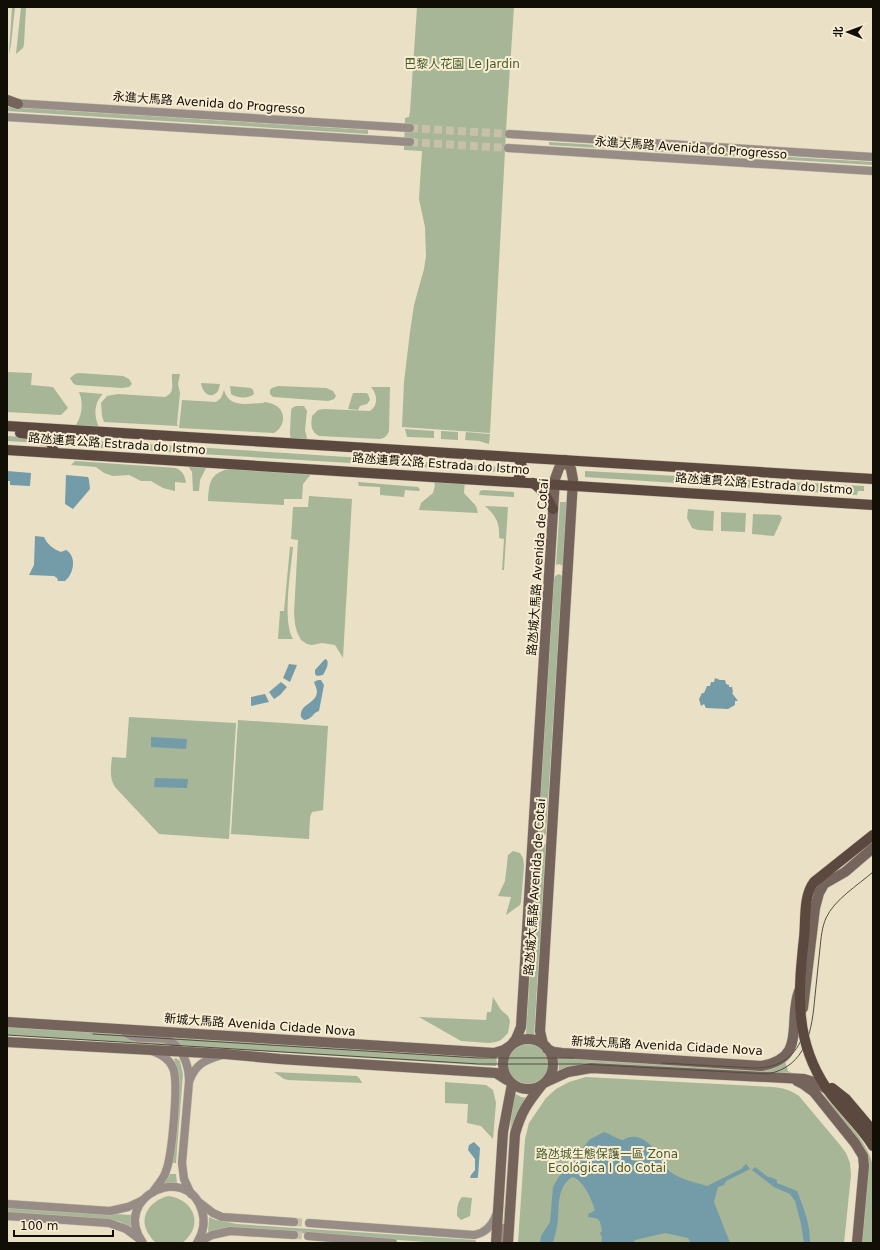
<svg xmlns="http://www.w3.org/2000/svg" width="880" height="1250" font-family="'DejaVu Sans','Noto Sans SC',sans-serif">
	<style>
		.green { fill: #a6b697 }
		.water { fill: #739ba8 }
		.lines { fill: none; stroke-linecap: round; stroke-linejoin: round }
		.street-tunnel { stroke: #c9c0a9; stroke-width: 8; stroke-dasharray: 8 4; stroke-linecap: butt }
		.street-casing { stroke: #c7bea7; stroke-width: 9 }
		.secondary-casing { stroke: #c7bea7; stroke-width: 11 }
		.primary-casing { stroke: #c7bea7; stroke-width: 11 }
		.street { stroke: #988c86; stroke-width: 8 }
		.secondary { stroke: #74645c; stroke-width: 10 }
		.primary { stroke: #5b483e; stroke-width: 10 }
		.tram { stroke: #534e40; stroke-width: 1 }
		.labels { text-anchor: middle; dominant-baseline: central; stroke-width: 4; stroke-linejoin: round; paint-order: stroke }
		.park-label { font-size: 12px; fill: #455b2a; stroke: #f8edd3 }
		.street-label { font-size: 12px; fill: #110e06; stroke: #f8edd3 }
	</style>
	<rect width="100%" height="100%" fill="#eae0c6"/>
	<g class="green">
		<path d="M12 7H15L11 45 9 54Z"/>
		<path d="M21 7H26L24 44 23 48 16 54Z"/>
		<path d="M417 7H514L507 113 490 433 402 427 404 382 410 332 414 305 424 269 426 256 425 227 419 199 422 151 404 150 405 118 409 117 410 111Z"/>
		<path d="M7 107 368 130V134L7 111Z"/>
		<path d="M549 142 873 162V165L549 145Z"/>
		<path d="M7 372 32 373 31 385 53 387 68 408 61 415 7 412Z"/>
		<path d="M79 373 123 376 129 379 132 384 129 387 122 388 76 385 73 383 70 378 75 374Z"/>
		<path d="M172 374H180L178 384 180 393 177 424 178 426 104 422 102 416 101 403 107 396 118 394 165 397C176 392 171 384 172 374Z"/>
		<path d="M201 383 220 384C219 387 219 389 218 391 211 400 202 393 201 383Z"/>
		<path d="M230 386 251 388 253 390 254 394C249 399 237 398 231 394Z"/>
		<path d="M278 386 326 388 333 391 336 396 334 399 328 401 273 397 270 394V390L272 388Z"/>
		<path d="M371 387H390L389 431C387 436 385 438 380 439L319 436C310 431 311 424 312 416L318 410 324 409 370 411C379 405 377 394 371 387Z"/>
		<path d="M224 390C229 409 248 403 263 403L265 402C270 403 274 404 278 407 287 415 283 428 274 433L179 428 182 400 216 402 221 398Z"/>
		<path d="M79 392 103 394C93 403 94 418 100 429L74 428C82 417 84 404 79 392Z"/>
		<path d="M353 393H366L368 394 370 400 367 404 360 406 358 410 348 409Z"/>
		<path d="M296 406H304L307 411 305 430 307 438 305 440H291C289 435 291 418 291 411L292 408Z"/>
		<path d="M405 429 434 431V438L407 437Z"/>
		<path d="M441 431 458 432V440L441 439Z"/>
		<path d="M466 432 490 434 489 444 479 441 465 440Z"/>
		<path d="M7 436 39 438 45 440 50 447 41 446 39 443 7 441Z"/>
		<path d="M84 440 517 468V473L84 447Z"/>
		<path d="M75 461 176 468C183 471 185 476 186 483L175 482V491L163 488 151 481H141L129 475 113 476 104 473 96 467 71 465Z"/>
		<path d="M188 466 206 468 200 480 199 491H193L192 472Z"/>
		<path d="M229 469 312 473 303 484 302 499H284V505L208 501C209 483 210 473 229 469Z"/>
		<path d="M585 471 864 486V491H858L857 495 585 477Z"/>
		<path d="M433 480 465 481 464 493 476 506 478 513 419 510 421 503 433 493 435 485Z"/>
		<path d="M358 482 418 487 420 490 419 491 405 490 404 497 380 495V487L359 486Z"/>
		<path d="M483 490 514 492V497L479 495 480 491Z"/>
		<path d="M309 496 352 499 343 658 335 645 322 643 312 645 307 644 301 640 297 632 295 624 294 613 298 540 291 539 293 507H308Z"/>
		<path d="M560 502H567L563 566 559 564 556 565Z"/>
		<path d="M485 506 508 507 504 570H502L504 539 499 538C500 523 496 516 485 506Z"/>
		<path d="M688 509 714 511 713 531 698 530 692 528 687 518Z"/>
		<path d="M721 512 746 513 745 532 721 531Z"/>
		<path d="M753 514 780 515 782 518 774 536 752 534Z"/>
		<path d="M290 547H293C291 569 282 621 293 639H278L280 611H284Z"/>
		<path d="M559 574 562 576V579L546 834 542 837 538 834 554 579 555 576Z"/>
		<path d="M129 717 236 723 229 839 159 834 115 787C109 778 111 767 112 757L126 758Z"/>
		<path d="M238 720 328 726 323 810 312 812 310 817 309 839 231 834Z"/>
		<path d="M538 843 542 845 546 844 534 1036 526 1035Z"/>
		<path d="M513 851 520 853 523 858 524 866 521 902 520 905 506 915 511 897 498 896 505 881 508 855Z"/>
		<path d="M493 997 501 1010 508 1016 510 1021 508 1033 501 1040 496 1042 489 1043 461 1041 419 1017 486 1020 487 1012H491Z"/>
		<path d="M7 1027 496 1058 497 1062 496 1066H492L7 1035Z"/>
		<circle cx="528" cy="1064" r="20"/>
		<path d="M557 1056 764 1070 774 1068 785 1061 788 1071 792 1073 583 1065 558 1073 559 1067Z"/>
		<path d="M176 1058 180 1061 183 1074 176 1163H170L178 1074 174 1059Z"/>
		<path d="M274 1072 357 1076 360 1079 362 1083 288 1080 284 1079Z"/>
		<path d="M586 1077 773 1087C784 1088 790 1090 799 1096L840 1145 846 1153 850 1163 851 1175 844 1243H518L525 1139 529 1123 546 1098 556 1089 569 1082Z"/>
		<path d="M445 1082 486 1085 493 1090 496 1103 493 1139 481 1126 467 1123 468 1104 445 1103Z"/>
		<path d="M817 1089 825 1096C842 1117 867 1139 873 1166V1243H860L867 1155 865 1149Z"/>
		<path d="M514 1093 521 1097 527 1098 520 1108 505 1243H502L511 1119Z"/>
		<path d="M170 1174H176L177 1183H164Z"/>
		<path d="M168 1196C194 1199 205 1226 182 1243 175 1243 164 1245 157 1243 154 1242 152 1239 150 1236 137 1219 149 1201 168 1196Z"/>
		<path d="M462 1197 472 1198 470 1216 461 1220 457 1216C457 1210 457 1202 462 1197Z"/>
		<path d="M7 1207 131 1215V1229L121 1222 112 1220 7 1213Z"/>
		<path d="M209 1217 216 1220 237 1224 475 1240 477 1243H439L228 1228 215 1230 208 1233Z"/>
	</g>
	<g class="water">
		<path d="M7 471 31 473 30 486 10 485V481H7Z"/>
		<path d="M66 475 88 477 89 480 90 489 73 509 65 504Z"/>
		<path d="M35 536 44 537C47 544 53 549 61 552L66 550C77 556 74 574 65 581H58L57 578 54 576 29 575 34 565Z"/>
		<path d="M325 659 327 660C329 664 326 670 323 675L317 676 315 674V670Z"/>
		<path d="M289 664 297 665 290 682 283 678Z"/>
		<path d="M715 678 720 680H725L726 684 729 685V687H732L733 692 732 693 738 701H735V705L728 709 706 708 704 704 701 706 699 699 702 693H704L707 686H710L711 682H714Z"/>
		<path d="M318 680H321L324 685 319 711C312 713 313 719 304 720L301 717C299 704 316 704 317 692 317 689 315 685 314 682Z"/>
		<path d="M281 682 287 687 280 695 274 699 269 692Z"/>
		<path d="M265 694 269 702 251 706V697Z"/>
		<path d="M151 737 187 739 186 749 151 747Z"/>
		<path d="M155 778 188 779 187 788 154 787Z"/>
		<path d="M604 1132C611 1134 616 1139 623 1140 635 1132 647 1140 655 1150 659 1156 661 1164 667 1169 677 1179 694 1182 707 1186L741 1169 746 1164 750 1169 726 1181 724 1185 718 1187 714 1202 730 1243H691L688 1238 665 1233 635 1240 633 1243H601L602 1237 600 1233 602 1231C600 1219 600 1218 588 1217L589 1213H591L595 1210C592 1200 583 1179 572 1177 555 1189 560 1209 557 1227 556 1232 554 1238 553 1243H540L541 1236 550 1222 553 1187 558 1178 568 1167 589 1140Z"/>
		<path d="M474 1142 480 1148 478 1177 477 1178H470L471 1175 475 1170V1159L468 1150 469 1145Z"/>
		<path d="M755 1167 768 1177H770L777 1180V1183L797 1191C804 1209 810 1223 810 1243H804L801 1224 795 1201 790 1194 774 1187 752 1170Z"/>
	</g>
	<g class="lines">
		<g class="street-tunnel">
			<path d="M410 128 509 134"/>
			<path d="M410 142 508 148"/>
			<path d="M294 1222 309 1223"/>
			<path d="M294 1235 308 1236"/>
		</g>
		<defs>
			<g id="street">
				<path d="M12 103 410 128"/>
				<path d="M7 117 410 142"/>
				<path d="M509 134 873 157"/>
				<path d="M508 148 873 171"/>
				<path d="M120 1029C124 1031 127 1035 131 1036 141 1040 154 1037 165 1039 181 1043 189 1065 189 1080"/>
				<path d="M152 1051C161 1055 169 1058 173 1068 179 1081 172 1156 166 1171 164 1179 157 1185 153 1192"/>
				<path d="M191 1194 184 1179 182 1163 189 1082C195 1064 205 1060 222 1055"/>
				<path d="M200 1203 213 1213 222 1217 294 1222"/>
				<path d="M7 1204 110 1211 128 1207 143 1200"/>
				<path d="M7 1216 109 1223 126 1229 138 1238"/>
				<path d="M309 1223 474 1235C485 1233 492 1226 496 1215"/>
				<path d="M308 1236 393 1243"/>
				<path d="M143 1243C110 1197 188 1161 202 1211 206 1223 203 1233 197 1243"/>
				<path d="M197 1243 212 1235 230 1231 294 1235"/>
				<path d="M502 1243 504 1228"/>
			</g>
			<g id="secondary">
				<path d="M7 100 18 104"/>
				<path d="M803 1008 815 908 819 893 824 884 845 872 873 848"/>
				<path d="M7 1022 494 1053 504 1050 510 1046"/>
				<circle cx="528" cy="1064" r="25"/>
				<path d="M7 1042 225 1054 280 1059 496 1073 507 1080"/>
				<path d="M512 1044 516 1039 521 1027 555 479 559 468 565 460 571 469 573 480 540 1031 543 1044"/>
				<path d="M547 1049 554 1052 562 1053 761 1066C808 1058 787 1023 799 991"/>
				<path d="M797 1081 803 1084 814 1092 855 1143 863 1156 864 1166 857 1243"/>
				<path d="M546 1082 568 1072 591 1068 804 1079 814 1082 827 1089"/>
				<path d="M496 1243 503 1132 512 1084"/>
				<path d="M508 1243 515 1134C521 1112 527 1104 541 1086"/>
			</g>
			<g id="primary">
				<path d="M7 426 873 479"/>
				<path d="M20 433 45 436 52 445 54 453"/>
				<path d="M7 450 873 505"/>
				<path d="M516 482C523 474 524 466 518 458"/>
				<path d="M533 483C543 490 548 498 553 509"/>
				<path d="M873 835 814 882C803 896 806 921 804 938 798 993 794 1041 827 1089 841 1109 860 1125 873 1146"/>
				<path d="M832 1088 846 1099 873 1131"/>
			</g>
		</defs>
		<use href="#street" class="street-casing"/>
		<use href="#secondary" class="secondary-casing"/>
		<use href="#primary" class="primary-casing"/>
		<use href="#street" class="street"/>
		<use href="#secondary" class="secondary"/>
		<use href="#primary" class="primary"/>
		<g class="tram">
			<path d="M93 1034 478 1058H574"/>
			<path d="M7 1035 479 1064H581L767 1074C807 1067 812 1030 815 996 817 980 818 964 820 948 821 938 822 927 826 918 834 900 858 885 873 872"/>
			<path d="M662 1063 755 1068C780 1068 795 1057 804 1034"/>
		</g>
	</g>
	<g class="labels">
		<g class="park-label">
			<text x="462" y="64">巴黎人花園 Le Jardin</text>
			<text x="607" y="1154">路氹城生態保護一區 Zona<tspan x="607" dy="14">Ecológica I do Cotai</tspan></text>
		</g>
		<g class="street-label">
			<text transform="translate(209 103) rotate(4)">永進大馬路 Avenida do Progresso</text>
			<text transform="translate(691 148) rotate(4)">永進大馬路 Avenida do Progresso</text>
			<text transform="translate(117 444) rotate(4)">路氹連貫公路 Estrada do Istmo</text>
			<text transform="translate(441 464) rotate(4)">路氹連貫公路 Estrada do Istmo</text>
			<text transform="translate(764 484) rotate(4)">路氹連貫公路 Estrada do Istmo</text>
			<text transform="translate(538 567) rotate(-86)">路氹城大馬路 Avenida de Cotai</text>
			<text transform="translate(535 887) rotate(-86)">路氹城大馬路 Avenida de Cotai</text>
			<text transform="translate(260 1025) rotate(4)">新城大馬路 Avenida Cidade Nova</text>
			<text transform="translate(667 1046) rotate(3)">新城大馬路 Avenida Cidade Nova</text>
		</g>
	</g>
	<rect width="880" height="1250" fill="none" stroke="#110e06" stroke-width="16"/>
	<g transform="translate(848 32) rotate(271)" stroke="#f8edd3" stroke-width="3" paint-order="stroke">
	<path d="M0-3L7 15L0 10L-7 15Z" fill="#110e06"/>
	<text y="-6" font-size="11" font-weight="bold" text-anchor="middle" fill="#110e06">北</text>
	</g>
	<path d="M14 1230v6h99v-6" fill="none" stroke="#110e06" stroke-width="2"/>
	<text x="20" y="1230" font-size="12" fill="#110e06" stroke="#f8edd3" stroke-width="3" paint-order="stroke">100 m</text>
</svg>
